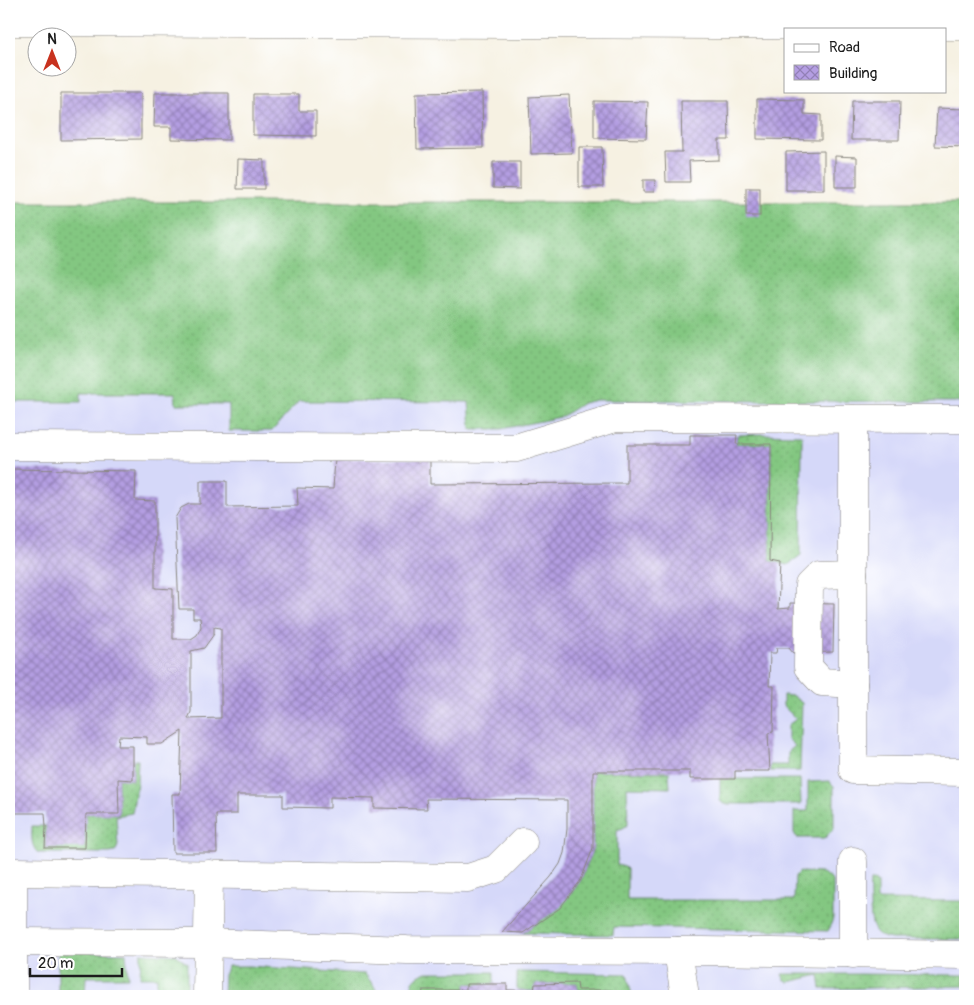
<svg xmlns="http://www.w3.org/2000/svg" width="974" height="1005" font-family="Pangolin,sans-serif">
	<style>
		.built { fill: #d5d8f9 }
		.grass { fill: url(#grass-dots); stroke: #50724e }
		.building { fill: url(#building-cross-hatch); fill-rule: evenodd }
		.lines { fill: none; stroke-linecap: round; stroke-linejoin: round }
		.minor-casing { stroke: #89867f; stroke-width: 29 }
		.minor { stroke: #fff; stroke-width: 28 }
	</style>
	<defs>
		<pattern id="grass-dots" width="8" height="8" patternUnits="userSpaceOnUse" patternTransform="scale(1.25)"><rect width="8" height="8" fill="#83c781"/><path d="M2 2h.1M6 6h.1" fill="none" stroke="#71aa6f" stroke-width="1.8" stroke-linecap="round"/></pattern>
		<pattern id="building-cross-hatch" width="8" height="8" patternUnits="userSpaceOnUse" patternTransform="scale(1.25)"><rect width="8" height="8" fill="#b49ee2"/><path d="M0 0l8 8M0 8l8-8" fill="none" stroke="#9280b6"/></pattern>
	</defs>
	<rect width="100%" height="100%" fill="#fff"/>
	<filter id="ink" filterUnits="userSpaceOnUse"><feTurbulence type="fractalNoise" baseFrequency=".02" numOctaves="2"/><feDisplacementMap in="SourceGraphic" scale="10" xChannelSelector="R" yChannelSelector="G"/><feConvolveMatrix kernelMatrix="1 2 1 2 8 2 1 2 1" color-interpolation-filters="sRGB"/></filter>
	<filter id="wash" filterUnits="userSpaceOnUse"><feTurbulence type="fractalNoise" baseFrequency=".0096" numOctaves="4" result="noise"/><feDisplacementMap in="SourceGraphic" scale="20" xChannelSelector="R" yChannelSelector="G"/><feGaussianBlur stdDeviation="1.12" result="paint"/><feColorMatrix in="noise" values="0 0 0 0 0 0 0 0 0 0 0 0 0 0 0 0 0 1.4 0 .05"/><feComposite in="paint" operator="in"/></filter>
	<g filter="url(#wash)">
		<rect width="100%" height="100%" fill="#f6f1e2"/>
		<path class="built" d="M9 393 965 395V996H9Z"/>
		<g class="grass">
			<path d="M9 202H965V402L596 400 583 403 561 417 501 429H471L469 402 299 401 272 431H229V404H176L175 393H81V402H9Z"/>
			<path d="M761 434 802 435 801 555 788 565 770 561 771 444H736L737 435Z"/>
			<path d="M783 695 793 696 802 703 800 771H770V765H788V752L795 746 788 739V725L796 719 783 706Z"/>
			<path d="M133 760H138L137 783 132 813 116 816 118 846 115 852 110 853H38C30 846 32 835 32 826H46L45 848 84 847 86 814H119L118 779 133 780Z"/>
			<path d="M593 771 669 772 670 788 627 787 628 825 623 828 617 830V865L625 867 627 869V900H794L795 876 800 872 823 873 831 879 833 884V918L831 926 828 931 614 927 613 935 523 933 559 908 581 880 593 848Z"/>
			<path d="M720 779H800L801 804H724L720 801Z"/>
			<path d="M829 781 834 786V828L832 830 825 838H797L794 833V811H808V782Z"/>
			<path d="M874 880 877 882V900L965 901V939H892C871 937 871 922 870 906 870 897 869 889 870 881Z"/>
			<path d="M58 952 126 953 128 977H86L85 996H58Z"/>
			<path d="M141 953 177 955 185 962H187V996H157V977H140Z"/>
			<path d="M228 966H249L365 974 374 986 379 996H223L224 975Z"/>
			<path d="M427 972H494V984H466V990H423L422 996H411C411 982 413 977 427 972Z"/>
			<path d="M517 972 627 974 632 996H612V990H578L577 983 535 984 534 991 517 990Z"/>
			<path d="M782 974H858L965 975V986L821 989 819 975 789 982 784 979Z"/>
		</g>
		<g id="blocks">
			<g class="building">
				<path d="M482 92 483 148 417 149 416 93Z"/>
				<path d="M61 93H141V139L61 140Z"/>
				<path d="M155 93H229V140L171 139V127H154Z"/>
				<path d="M253 94H299V111H316V136L253 135Z"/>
				<path d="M569 95 572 153 531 154 529 97Z"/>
				<path d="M757 99 804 100V114L821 115V140L757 139Z"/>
				<path d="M594 101 648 102 646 139 594 138Z"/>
				<path d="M681 101H728L729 140H719V160L689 161 690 182H666L665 152H682Z"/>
				<path d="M852 101H900L899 140H851Z"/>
				<path d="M937 108 965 109V147L935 146Z"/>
				<path d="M579 147H602L603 187H579Z"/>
				<path d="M824 151V190H786V152Z"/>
				<path d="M835 156 857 157V187H835Z"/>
				<path d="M238 159 264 160V189H237Z"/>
				<path d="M493 162H520V189L493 188Z"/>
				<path d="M643 180H655L654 192H643Z"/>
				<rect x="746" y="188" width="14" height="28"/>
				<path d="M690 435H737L736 444H771L770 561 780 563 778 609 790 608V603L834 604 833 652 793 653 789 648H777L776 653H770L769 686H774L773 732 768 733 770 771H735V779H690V771H593V848L581 880 560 908 523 933 502 932 551 877 560 864 564 853 567 829V800L426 799 427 809 374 808V798L330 797V808L283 807V795H237V814H216L217 853H173L172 794H180L182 731 162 744H147V737L119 736 118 746H133V780L118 779 119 814H86L85 848H45L46 826 45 813H9V469L136 471 135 500 155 501V588L173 589V639H191L197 635 201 627 200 618H193V609H179L175 518 181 508 189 504H200V481H227V507L298 506 297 488 333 489 335 459H430V484L627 483V445H690ZM214 627 221 628V718L188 719 191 712V651L204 648 214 634Z"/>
				<path d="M577 983 578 990H612V996H422L423 990H466V984H507V990L534 991 535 984Z"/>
			</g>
		</g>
	</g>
	<g filter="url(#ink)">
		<use href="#blocks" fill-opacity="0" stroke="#89867f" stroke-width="1"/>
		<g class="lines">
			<defs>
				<g id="minor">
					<path d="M9 22 965 26"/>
					<path d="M853 419V770L965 772"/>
					<path d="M9 446 516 448 615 418 965 419"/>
					<path d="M853 574 819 575 809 585 808 667 822 682 853 684"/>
					<path d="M853 861V954"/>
					<path d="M9 942 208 943 407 950 703 951 965 955"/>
					<path d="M678 951 685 996"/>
					<path d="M13 996V872L468 878 496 869 523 842"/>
					<path d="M207 996 209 874"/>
				</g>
			</defs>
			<use href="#minor" class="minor-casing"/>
			<use href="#minor" class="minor"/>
		</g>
	</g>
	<rect width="974" height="1005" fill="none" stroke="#fff" stroke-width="30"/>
	<rect x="784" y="28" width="162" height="65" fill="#ffffff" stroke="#a4a4a4"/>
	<rect x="794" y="44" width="25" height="8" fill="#ffffff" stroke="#a4a4a4"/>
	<text x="829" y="52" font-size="15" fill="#1c1c1c">Road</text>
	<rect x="794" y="65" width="25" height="15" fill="url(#building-cross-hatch)" stroke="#a4a4a4"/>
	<text x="829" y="78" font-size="15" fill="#1c1c1c">Building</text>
	<g transform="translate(52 52)"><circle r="24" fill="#ffffff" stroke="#a4a4a4"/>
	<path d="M0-4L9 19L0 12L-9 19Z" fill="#c8321e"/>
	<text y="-8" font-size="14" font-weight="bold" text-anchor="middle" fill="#1c1c1c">N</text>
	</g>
	<path d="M30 968v8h92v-8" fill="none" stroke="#1c1c1c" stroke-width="2.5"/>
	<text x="38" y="968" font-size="15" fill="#1c1c1c" stroke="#ffffff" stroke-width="4" paint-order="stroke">20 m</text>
</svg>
